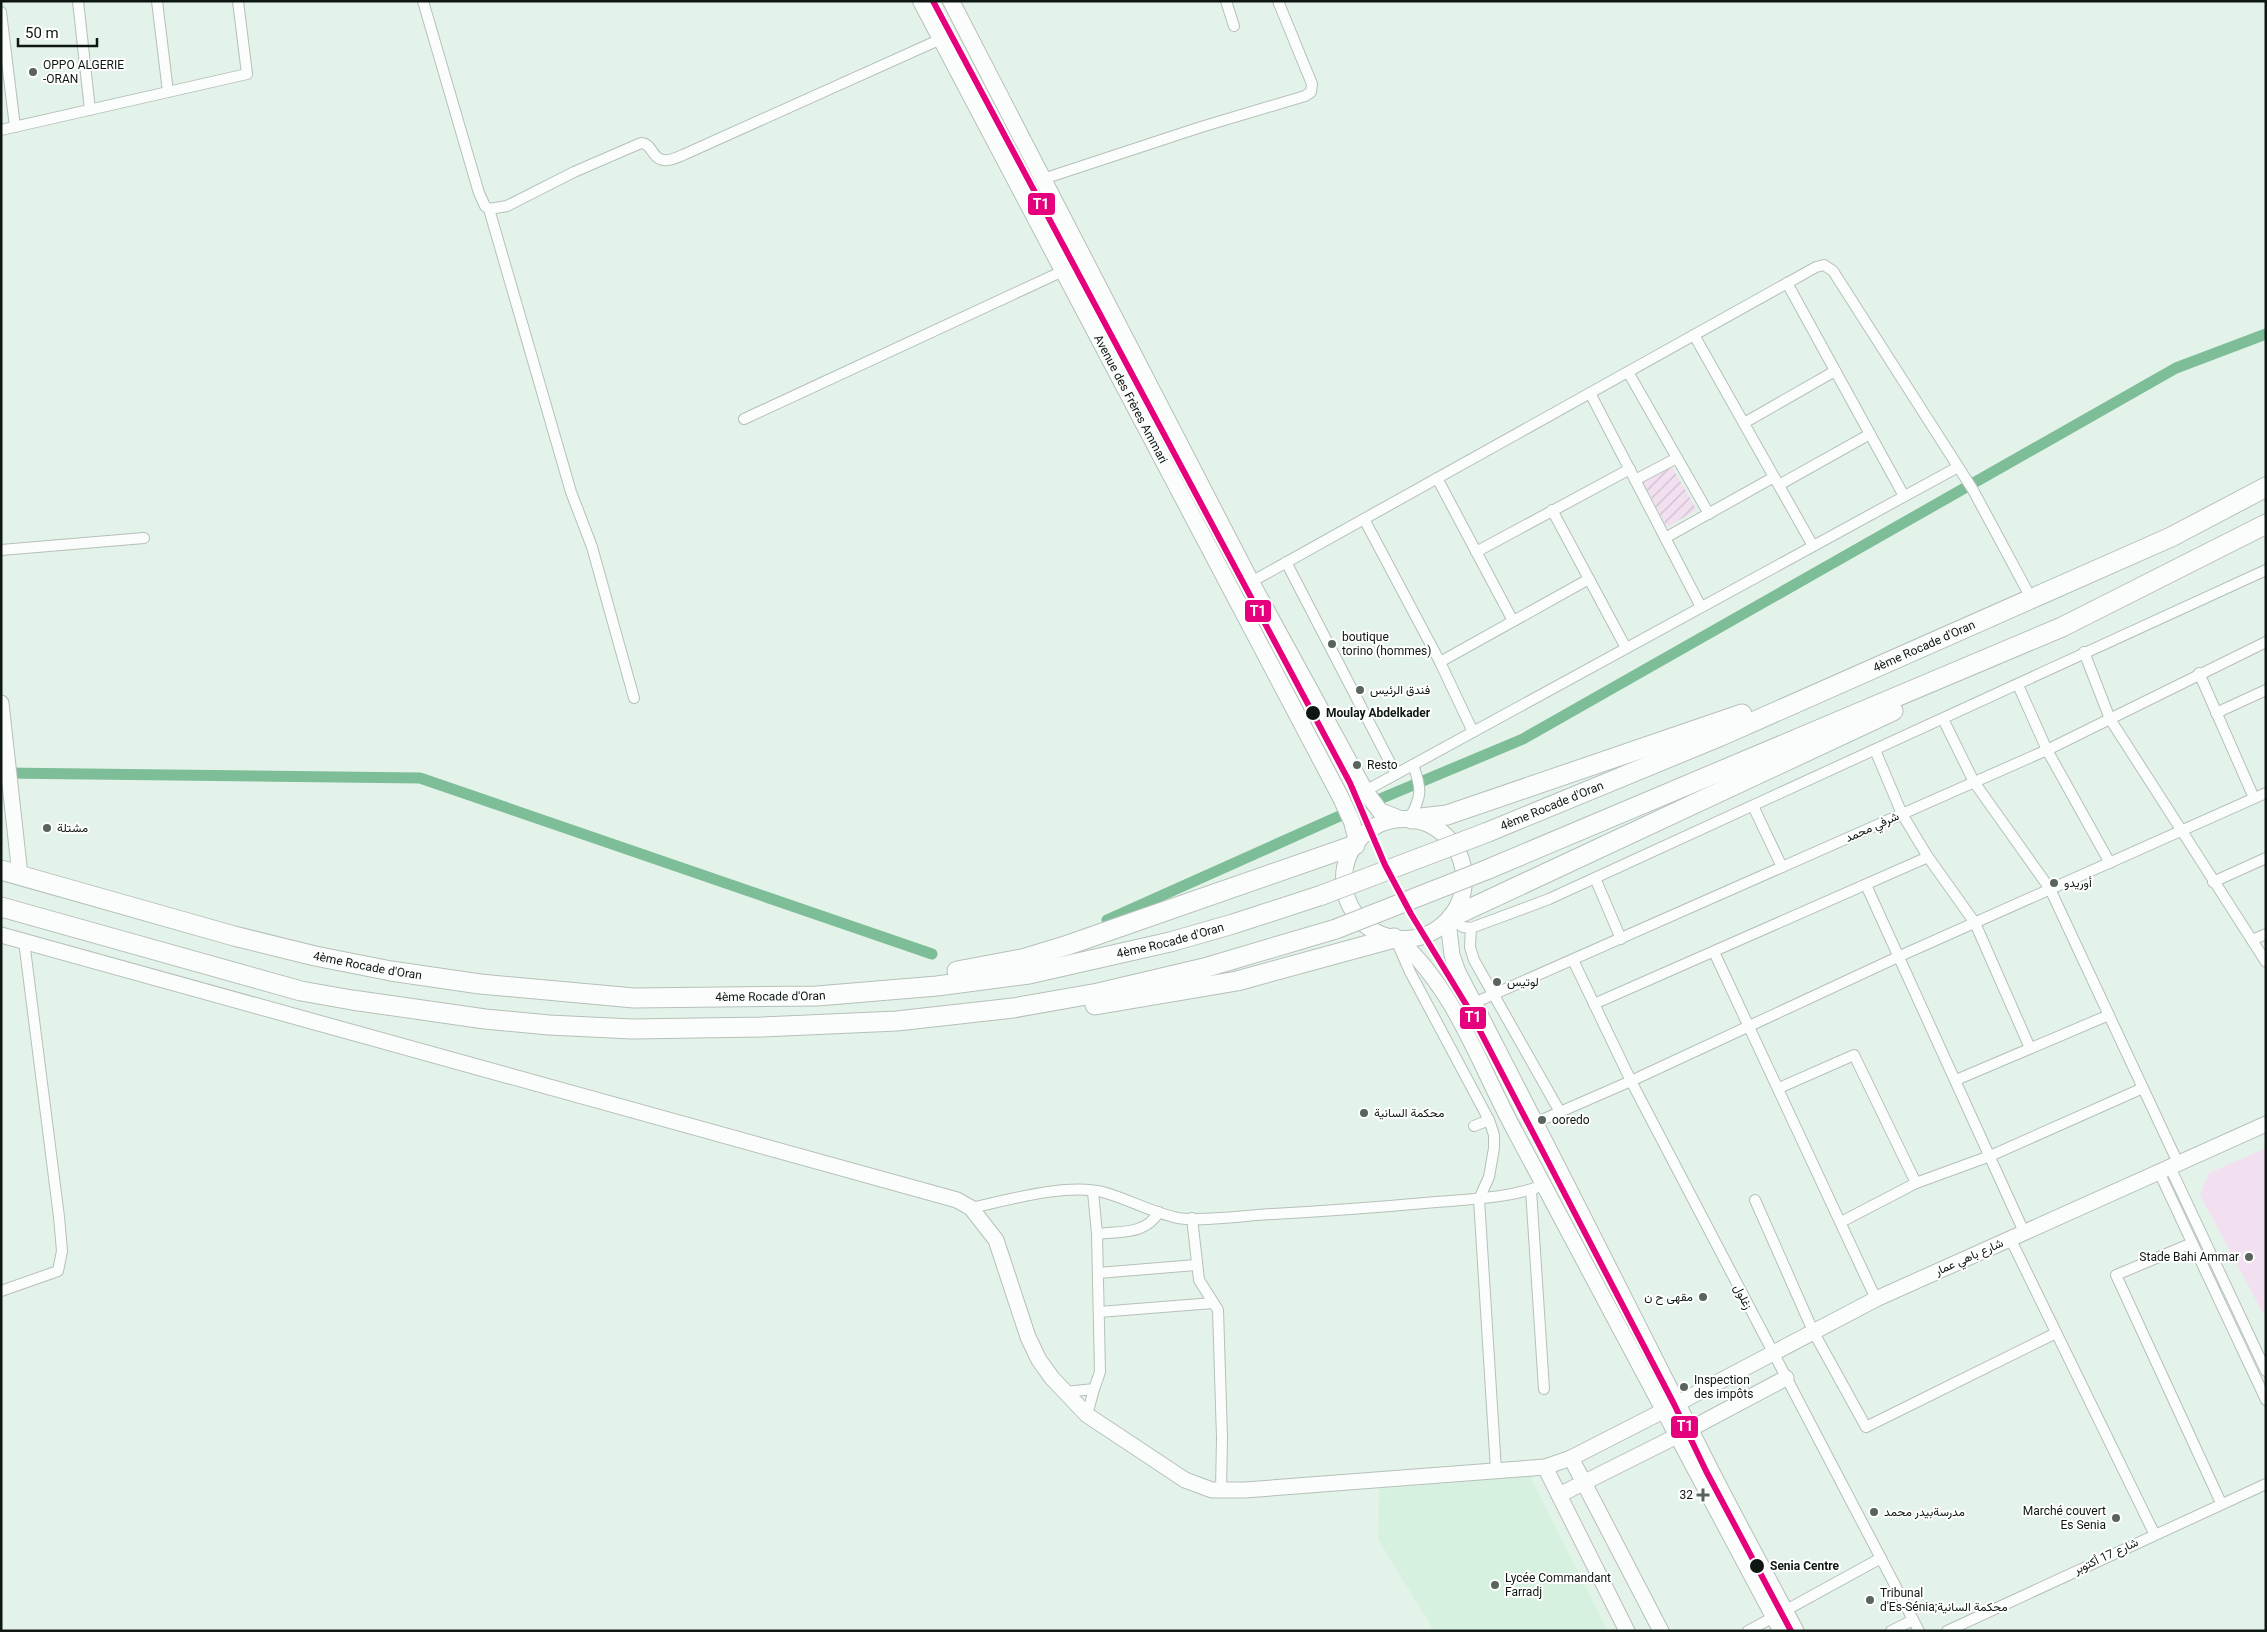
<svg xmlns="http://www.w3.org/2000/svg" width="2267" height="1632" font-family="Roboto,Vazirmatn,sans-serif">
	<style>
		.built { fill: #d7f1e0 }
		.garden { fill: url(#garden-furrows) }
		.pitch { fill: #f2dff0 }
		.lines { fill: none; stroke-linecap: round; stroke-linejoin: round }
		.canal { stroke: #7dbe98; stroke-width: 11 }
		.minor-casing { stroke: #b5c0b9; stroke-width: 12 }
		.secondary-casing { stroke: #b5c0b9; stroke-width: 17 }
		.primary-casing { stroke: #b5c0b9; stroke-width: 18 }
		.motorway-casing { stroke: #b5c0b9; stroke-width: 21 }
		.minor { stroke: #fbfdfc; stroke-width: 10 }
		.secondary { stroke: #fbfdfc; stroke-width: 15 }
		.primary { stroke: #fbfdfc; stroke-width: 16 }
		.motorway { stroke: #fbfdfc; stroke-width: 19 }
		.motorway-bridge-casing { stroke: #b5c0b9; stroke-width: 21; stroke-linecap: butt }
		.motorway-bridge { stroke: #fbfdfc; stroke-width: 19 }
		.tram-1-casing { stroke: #fff; stroke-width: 10 }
		.tram-1 { stroke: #e5007d; stroke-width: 6 }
		.poi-dot { fill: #59645d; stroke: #fff; stroke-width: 2 }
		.stop-dot { fill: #0e1711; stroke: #fff; stroke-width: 2 }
		.labels { text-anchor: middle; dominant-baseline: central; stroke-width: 4; stroke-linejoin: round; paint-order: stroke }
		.poi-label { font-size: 12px; fill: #0e1711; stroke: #fff; text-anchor: start }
		.street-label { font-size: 12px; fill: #0e1711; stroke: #fff }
		.stop-label { font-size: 12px; font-weight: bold; fill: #0e1711; stroke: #fff; text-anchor: start }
		.line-badge { stroke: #fff; stroke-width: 2 }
		.badge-label { font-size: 14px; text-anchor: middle; font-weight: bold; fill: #fff }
	</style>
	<defs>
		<pattern id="garden-furrows" width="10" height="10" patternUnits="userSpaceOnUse" patternTransform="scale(1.25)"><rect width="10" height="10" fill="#f2dff0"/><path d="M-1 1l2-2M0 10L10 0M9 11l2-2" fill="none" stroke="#cebfcd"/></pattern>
	</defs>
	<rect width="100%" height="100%" fill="#e4f3e9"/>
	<path class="built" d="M1530 1476 1608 1631H1434L1378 1539 1379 1489Z"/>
	<path class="garden" d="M1672 467 1697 510 1667 527 1643 482Z"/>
	<path class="pitch" d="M2266 1148V1319L2200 1195 2209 1173Z"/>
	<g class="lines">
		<g class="canal">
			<path d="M3 773 420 778 932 954"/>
			<path d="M1368 804 1523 739 2176 368 2266 334"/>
			<path d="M1107 920 1353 810"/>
		</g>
		<defs>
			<g id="minor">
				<path d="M78 1 90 110"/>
				<path d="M157 1 168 92"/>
				<path d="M423 1 479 193 485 206 489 209 507 206 574 172 641 143C653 143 652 162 667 160 672 160 678 157 683 155L941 39"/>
				<path d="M1226 1 1234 26"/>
				<path d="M1 12 15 127"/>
				<path d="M1 130 247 74 238 1"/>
				<path d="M1043 179 1201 127 1305 96 1311 92 1312 84 1278 1"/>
				<path d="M489 209 571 492 592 547 634 698"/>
				<path d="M1787 283 1904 496"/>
				<path d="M1694 335 1813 546"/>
				<path d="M1628 372 1709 514"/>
				<path d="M1590 393 1701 607"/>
				<path d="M744 419 1063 271"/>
				<path d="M1744 423 1835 371"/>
				<path d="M1437 478 1513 621"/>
				<path d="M1635 480 1677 458"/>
				<path d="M1779 485 1870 434"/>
				<path d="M1552 510 1626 648"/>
				<path d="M1364 519 1440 662 1473 732"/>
				<path d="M1665 538 1774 477"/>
				<path d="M1 550 144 538"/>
				<path d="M1476 552 1630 469"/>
				<path d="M1286 562 1396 774"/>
				<path d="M1251 582 1816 267 1824 265 1833 271 1973 490 2031 598"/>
				<path d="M2084 652 2110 719 2266 962"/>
				<path d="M1440 662 1589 579"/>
				<path d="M2199 673 2254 798"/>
				<path d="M2018 685 2047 750 2110 863"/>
				<path d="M2216 713 2266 690"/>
				<path d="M1943 719 1974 782 2050 889 2178 1163"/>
				<path d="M1875 750 1902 814 1928 857 1975 923 2030 1048"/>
				<path d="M1365 791 1958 467"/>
				<path d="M1753 806 1782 867"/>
				<path d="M1409 819C1422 797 1422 789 1413 765"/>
				<path d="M1595 878 1621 939"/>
				<path d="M2213 882 2266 858"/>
				<path d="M1866 885 2024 1232"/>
				<path d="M1450 919 1463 927 1471 928 1549 899 2266 570"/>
				<path d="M1471 928 1470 947 1474 960 1560 1112"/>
				<path d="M1396 940 1410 972 1489 1120 1494 1135V1148L1489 1177 1479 1199 1496 1470"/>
				<path d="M2252 940 2266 934"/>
				<path d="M1714 952 1876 1299"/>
				<path d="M1573 960 1631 1081 1919 1631"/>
				<path d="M1474 1003 2047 750 2266 642"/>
				<path d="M1594 1004 1928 857"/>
				<path d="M1956 1080 2109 1015"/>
				<path d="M1779 1088 1854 1055 1916 1183"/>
				<path d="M1537 1122 1631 1081 1900 956 2266 793"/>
				<path d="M1474 1126 1489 1120"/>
				<path d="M2170 1167 2266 1371"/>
				<path d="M2159 1172 2266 1400"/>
				<path d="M1531 1190 1544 1389"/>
				<path d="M1755 1200 1813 1331 1866 1427 2056 1333"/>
				<path d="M971 1208C1008 1200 1069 1182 1106 1193 1130 1200 1153 1213 1178 1218 1202 1222 1247 1215 1273 1214 1327 1211 1381 1207 1436 1202 1471 1199 1510 1198 1544 1185"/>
				<path d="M1192 1218 1199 1280 1218 1310 1222 1438 1221 1490"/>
				<path d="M1841 1222 1916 1183 1990 1156 2143 1088"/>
				<path d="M1097 1234C1122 1231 1145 1235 1159 1212"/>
				<path d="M2010 1238 2154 1533"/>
				<path d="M2192 1243 2116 1275 2221 1503"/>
				<path d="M1098 1273 1196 1265"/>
				<path d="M1 1291 58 1271 62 1251 59 1217 24 941"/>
				<path d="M1099 1312 1213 1303"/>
				<path d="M1065 1392 1094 1389 1100 1372 1097 1234 1093 1192"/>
				<path d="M1087 1415 1094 1389"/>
				<path d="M1748 1631 1881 1558"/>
				<path d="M1891 1631 1913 1620"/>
				<path d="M1947 1631 2266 1484"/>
			</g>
			<g id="secondary">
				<path d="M1 703 20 875"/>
				<path d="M1448 921 1452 955 1458 972C1537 1124 1614 1277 1691 1430 1724 1498 1761 1564 1796 1631"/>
				<path d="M1 935 957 1200 971 1208 996 1240 1028 1337 1039 1360 1052 1378 1087 1415 1185 1480 1212 1490H1245L1545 1467 1571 1458 1663 1411 1876 1299 2266 1124"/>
				<path d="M1398 939C1457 991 1480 1068 1517 1135 1606 1300 1692 1466 1781 1631"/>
				<path d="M1571 1458 1661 1631"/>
				<path d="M1545 1467 1627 1631"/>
				<path d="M1559 1495 1677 1436 1786 1378"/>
			</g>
			<g id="primary">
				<path id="s1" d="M921 1 1341 798 1352 822 1357 841"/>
				<path d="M951 1 1251 582 1365 791 1380 811 1400 819"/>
				<circle cx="1404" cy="879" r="60"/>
			</g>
			<g id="motorway">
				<path d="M1412 819 1447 815 1742 714"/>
				<path id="s2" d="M1488 832 1721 736 2171 537 2266 487"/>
				<path id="s3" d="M1 870 234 936 315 956 391 971 480 984 634 998 817 996 937 986 1029 974 1170 942 1233 924 1322 895"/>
				<path d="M1486 870 2062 627 2266 524"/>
				<path d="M1 907 301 991 352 1000 485 1019 549 1025 632 1029 762 1027 897 1021 1013 1008 1098 993 1204 968 1336 929"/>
				<path d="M1452 917 1893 711"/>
				<path d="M957 971 1022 959 1068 945 1355 845"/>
				<path d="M1095 1005 1237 981 1394 938"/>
			</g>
		</defs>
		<use href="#minor" class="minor-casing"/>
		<use href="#secondary" class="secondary-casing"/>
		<use href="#primary" class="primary-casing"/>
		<use href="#motorway" class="motorway-casing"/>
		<use href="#minor" class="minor"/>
		<use href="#secondary" class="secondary"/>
		<use href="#primary" class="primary"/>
		<use href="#motorway" class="motorway"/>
		<defs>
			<g id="motorway-bridge">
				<path d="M1322 895 1488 832"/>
				<path d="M1336 929 1486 870"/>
			</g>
		</defs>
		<use href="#motorway-bridge" class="motorway-bridge-casing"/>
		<use href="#motorway-bridge" class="motorway-bridge"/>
		<defs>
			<path id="tram-1" d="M933 1 1350 783 1385 865 1411 914 1467 1006 1674 1404 1706 1471 1791 1631"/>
		</defs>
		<use href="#tram-1" class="tram-1-casing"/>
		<use href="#tram-1" class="tram-1"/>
	</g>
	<g class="poi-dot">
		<circle cx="33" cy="72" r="5"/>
		<circle cx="1332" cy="644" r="5"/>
		<circle cx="1360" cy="690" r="5"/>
		<circle cx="1357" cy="765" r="5"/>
		<circle cx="47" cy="828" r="5"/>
		<circle cx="2054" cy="883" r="5"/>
		<circle cx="1497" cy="982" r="5"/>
		<circle cx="1364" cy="1113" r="5"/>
		<circle cx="1542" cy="1120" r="5"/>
		<circle cx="2249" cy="1257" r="5"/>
		<circle cx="1703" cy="1297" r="5"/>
		<circle cx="1684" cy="1387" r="5"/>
		<path d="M1700.5 1487.5h5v5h5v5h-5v5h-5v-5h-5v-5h5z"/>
		<circle cx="1874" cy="1512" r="5"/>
		<circle cx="2116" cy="1518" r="5"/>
		<circle cx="1495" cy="1585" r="5"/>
		<circle cx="1870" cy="1600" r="5"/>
	</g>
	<g class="stop-dot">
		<circle cx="1313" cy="713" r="8"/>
		<circle cx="1757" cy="1566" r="8"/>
	</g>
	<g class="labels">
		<g class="poi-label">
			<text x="43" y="65">OPPO ALGERIE<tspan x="43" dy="14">-ORAN</tspan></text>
			<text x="1342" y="637">boutique<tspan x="1342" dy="14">torino (hommes)</tspan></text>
			<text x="1370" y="690">فندق الرئيس</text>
			<text x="1367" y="765">Resto</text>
			<text x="57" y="828">مشتلة</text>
			<text x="2064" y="883">أوريدو</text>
			<text x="1507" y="982">لوتيس</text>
			<text x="1374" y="1113">محكمة السانية</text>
			<text x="1552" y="1120">ooredo</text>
			<text x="2239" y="1257" text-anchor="end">Stade Bahi Ammar</text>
			<text x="1693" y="1297" text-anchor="end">مقهى ح ن</text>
			<text x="1694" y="1380">Inspection<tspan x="1694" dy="14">des impôts</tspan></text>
			<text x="1693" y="1495" text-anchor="end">32</text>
			<text x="2106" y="1511" text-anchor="end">Marché couvert<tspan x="2106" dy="14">Es Senia</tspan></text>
			<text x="1884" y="1512">مدرسةبيدر محمد</text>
			<text x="1505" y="1578">Lycée Commandant<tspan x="1505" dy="14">Farradj</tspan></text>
			<text x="1880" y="1593">Tribunal<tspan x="1880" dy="14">d'Es-Sénia;محكمة السانية</tspan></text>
		</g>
		<g class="street-label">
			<text stroke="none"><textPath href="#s1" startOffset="450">Avenue des Frères Ammari</textPath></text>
			<text stroke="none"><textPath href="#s2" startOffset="474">4ème Rocade d'Oran</textPath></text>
			<text stroke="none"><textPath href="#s2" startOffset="69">4ème Rocade d'Oran</textPath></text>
			<text transform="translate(1872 827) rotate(-24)">شرفي محمد</text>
			<text stroke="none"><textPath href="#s3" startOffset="1189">4ème Rocade d'Oran</textPath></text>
			<text stroke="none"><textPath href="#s3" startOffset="379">4ème Rocade d'Oran</textPath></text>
			<text stroke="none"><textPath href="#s3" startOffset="784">4ème Rocade d'Oran</textPath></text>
			<text transform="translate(1969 1257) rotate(-24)">شارع باهي عمار</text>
			<text transform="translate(1743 1297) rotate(63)">زغلول</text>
			<text transform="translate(2106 1556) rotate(-25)">شارع 17 أكتوبر</text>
		</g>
		<g class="stop-label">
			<text x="1326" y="713">Moulay Abdelkader</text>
			<text x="1770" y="1566">Senia Centre</text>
		</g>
	</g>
	<g class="line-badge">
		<rect x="1027" y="192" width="29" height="24" rx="5" fill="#e5007d"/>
		<rect x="1244" y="599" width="28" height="24" rx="5" fill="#e5007d"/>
		<rect x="1459" y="1006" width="28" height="24" rx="5" fill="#e5007d"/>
		<rect x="1670" y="1415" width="29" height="24" rx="5" fill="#e5007d"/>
	</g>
	<g class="badge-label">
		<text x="1041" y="209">T1</text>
		<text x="1258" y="616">T1</text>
		<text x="1473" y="1022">T1</text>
		<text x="1685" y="1431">T1</text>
	</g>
	<rect width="2267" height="1632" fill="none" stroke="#0e1711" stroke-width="5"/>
	<path d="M18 38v8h79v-8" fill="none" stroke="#0e1711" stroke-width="2.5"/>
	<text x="25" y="38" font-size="15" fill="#0e1711" stroke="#ffffff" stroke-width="4" paint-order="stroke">50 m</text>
</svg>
